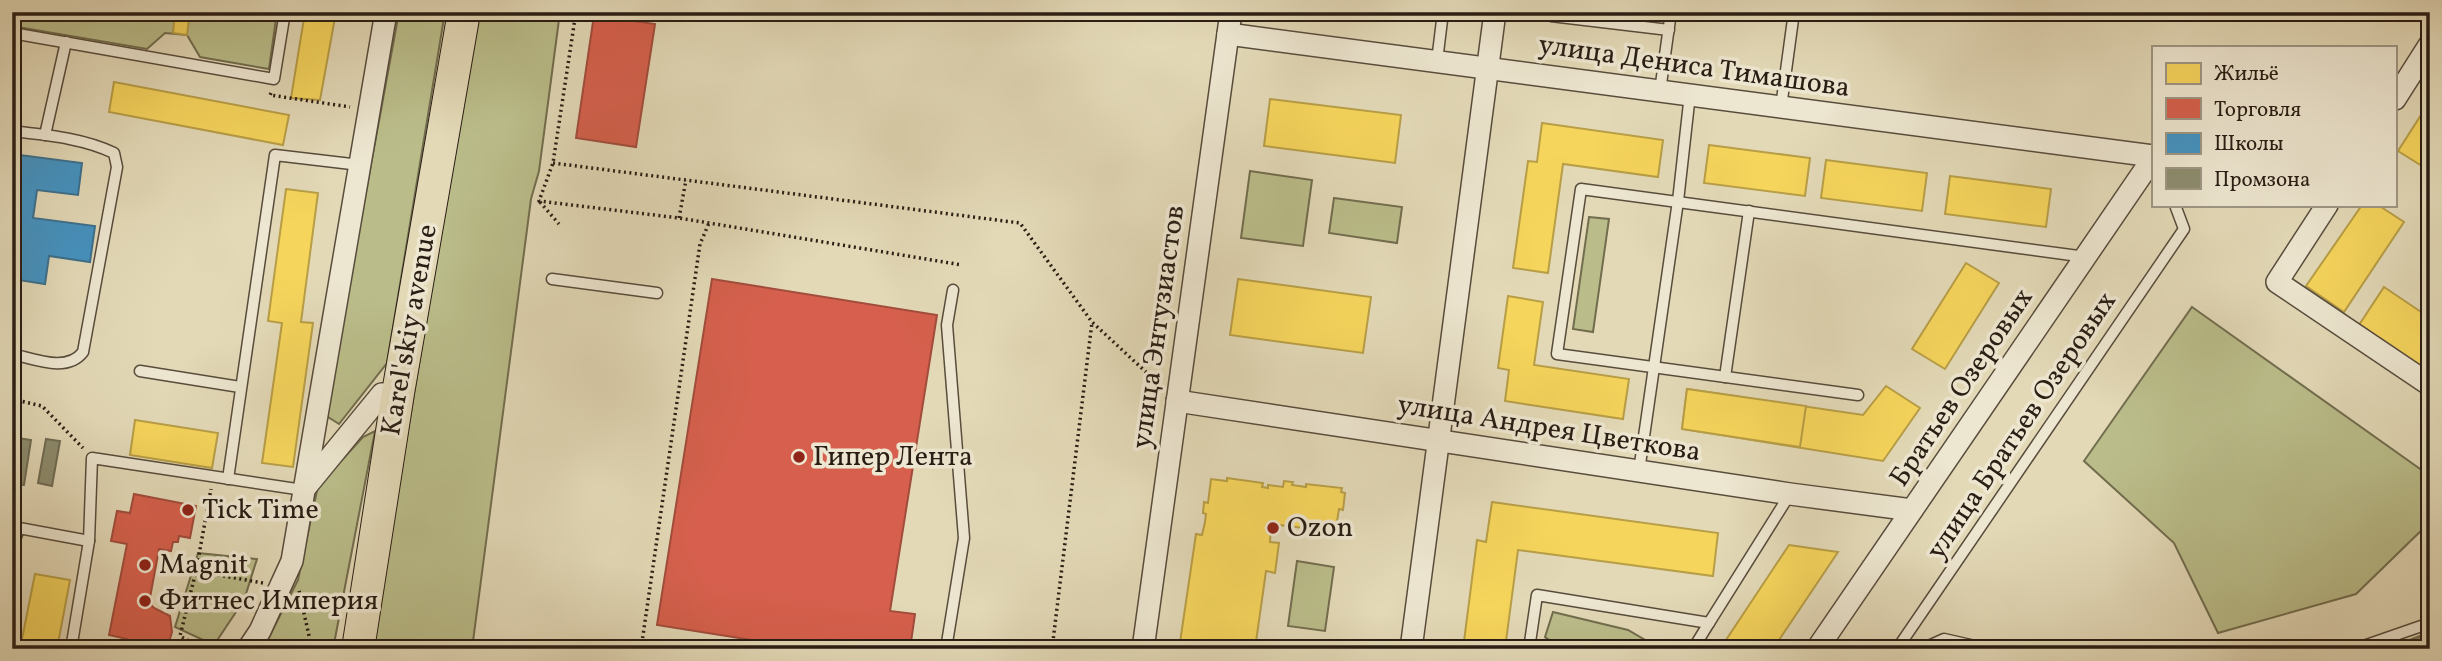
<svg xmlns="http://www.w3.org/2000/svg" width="2442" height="661" font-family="Vollkorn,serif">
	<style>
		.green { fill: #babd8a; stroke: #726d4f; stroke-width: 2 }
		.homes { fill: #f6d55c; stroke: #b89e46; stroke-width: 2 }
		.shops { fill: #d6604d; stroke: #a24c3c; stroke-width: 2 }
		.schools { fill: #4393c3; stroke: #3b708e; stroke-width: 2 }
		.industry { fill: #8c8c6e; stroke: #6e6b53; stroke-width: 2 }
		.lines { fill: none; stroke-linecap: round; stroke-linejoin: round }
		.service-casing { stroke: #584c3d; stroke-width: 13 }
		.minor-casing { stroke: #584c3d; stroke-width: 24 }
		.primary-casing { stroke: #291d14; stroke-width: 34 }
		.path { stroke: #291d14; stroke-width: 3.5; stroke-dasharray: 2 3.5; stroke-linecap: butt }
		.service { stroke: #ede6d0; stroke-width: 10 }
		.minor { stroke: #ede6d0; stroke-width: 21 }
		.primary { stroke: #e3d9b7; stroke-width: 32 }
		.poi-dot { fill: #8f2418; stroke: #ede6d0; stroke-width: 2.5 }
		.labels { text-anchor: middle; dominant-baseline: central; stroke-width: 7; stroke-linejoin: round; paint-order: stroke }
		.street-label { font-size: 28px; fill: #291d14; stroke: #ede6d0 }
		.poi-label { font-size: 28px; fill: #291d14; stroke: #ede6d0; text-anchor: start }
	</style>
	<rect width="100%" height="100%" fill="#e3d9b7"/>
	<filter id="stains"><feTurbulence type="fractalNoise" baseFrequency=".00286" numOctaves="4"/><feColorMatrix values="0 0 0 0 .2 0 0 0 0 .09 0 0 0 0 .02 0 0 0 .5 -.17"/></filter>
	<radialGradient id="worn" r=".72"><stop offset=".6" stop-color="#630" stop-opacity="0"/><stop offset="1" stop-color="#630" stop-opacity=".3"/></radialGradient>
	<g class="green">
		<path d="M12 12H277L269 69 200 57 187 35 165 33 147 49 12 26Z"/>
		<path d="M399 12H445L387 363 339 424 325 415Z"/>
		<path d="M477 12H560L539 171 531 199 472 649H372Z"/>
		<path d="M1250 171 1312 180 1303 246 1241 238Z"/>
		<path d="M1334 198 1402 207 1397 243 1329 233Z"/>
		<path d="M1589 217 1609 219 1593 332 1573 329Z"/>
		<path d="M2192 307 2430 476V522L2356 594 2218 633 2174 543 2084 461Z"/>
		<path d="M375 431 333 649H263L298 580 318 486 363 437Z"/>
		<path d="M198 553 257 559 244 600 214 645 175 627Z"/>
		<path d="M1297 561 1334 567 1325 631 1288 626Z"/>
		<path d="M1553 612 1628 630 1657 647 1656 649H1562L1545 637Z"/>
	</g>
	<g class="homes">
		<path d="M175 12H190L187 35 173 33Z"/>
		<path d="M305 12H336L320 100 291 98Z"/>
		<path d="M114 82 289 115 283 145 109 112Z"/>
		<path d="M1270 99 1401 115 1395 163 1264 146Z"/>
		<path d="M2430 101V171L2398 151Z"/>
		<path d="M1542 123 1663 140 1658 177 1563 164 1548 273 1513 268 1528 161 1537 162Z"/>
		<path d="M1709 145 1810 158 1805 196 1704 183Z"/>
		<path d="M1826 160 1927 173 1922 211 1821 198Z"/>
		<path d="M1950 176 2051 189 2046 227 1945 214Z"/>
		<path d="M286 189 318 193 301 322 313 323 293 467 262 463 282 323 268 321Z"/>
		<path d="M2362 205H2378L2404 222 2344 312 2306 286Z"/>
		<path d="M1966 263 1999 283 1945 369 1912 349Z"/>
		<path d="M1238 279 1371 297 1363 353 1230 335Z"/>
		<path d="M2384 287 2430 318V373L2359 325Z"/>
		<path d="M1508 296 1543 302 1534 365 1629 379 1623 419 1505 401 1509 370 1498 368Z"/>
		<path d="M1886 386 1920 408 1883 461 1682 429 1687 389 1863 415Z"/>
		<path d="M1687 389 1806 406 1800 447 1682 429Z"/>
		<path d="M135 420 218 433 212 468 130 455Z"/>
		<path d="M1227 478 1263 483 1262 487 1268 488V485L1283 487 1284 481 1293 482 1292 485 1306 487V484L1342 488 1341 492 1345 493 1343 510 1339 509 1335 533 1327 532 1326 535 1303 532 1304 528 1279 525V527L1271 526 1270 542 1279 543 1275 573 1266 571 1255 649H1179L1196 534 1202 535 1205 522 1206 514 1203 513 1204 502 1208 503 1211 479 1227 481Z"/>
		<path d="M1492 502 1718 533 1713 576 1518 550 1505 649H1463L1477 540 1486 542Z"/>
		<path d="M1789 545 1838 552 1773 649H1720Z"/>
		<path d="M35 574 70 580 57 649H20Z"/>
	</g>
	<g class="shops">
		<path d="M594 15 655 24 636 147 576 138Z"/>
		<path d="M712 279 937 315 890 611 915 614 910 649H809L657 625Z"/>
		<path d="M134 494 196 506 190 538 179 536 178 542H173L171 551 159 549 149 603 154 608 170 616 172 632 167 649H125L127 639 109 635 127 544 111 541 117 511 130 513Z"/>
	</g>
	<path class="schools" d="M12 154 82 163 78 195 37 190 33 218 95 226 90 262 49 256 45 284 12 279Z"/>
	<g class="industry">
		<path d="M12 437 31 440 24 485 12 484Z"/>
		<path d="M46 439 60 441 52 486 38 483Z"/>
		<path d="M2430 632V649H2387Z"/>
	</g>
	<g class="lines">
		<defs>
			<g id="service">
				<path d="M1551 12V16L1669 30"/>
				<path d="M12 33 274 79 285 12"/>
				<path d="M1437 61 1443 12"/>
				<path d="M1660 91 1671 12"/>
				<path d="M1781 107 1794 12"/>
				<path d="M12 131C46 135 83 138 114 153L117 167 83 352C67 373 35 359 12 354"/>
				<path d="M45 135 66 42"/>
				<path d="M552 279 657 293"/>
				<path d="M140 371 240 387"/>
				<path d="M1725 377 1749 211"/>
				<path d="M1858 395 1557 354 1581 189 2086 257"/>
				<path d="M1639 471 1678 201 1690 94"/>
				<path d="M228 479 275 155 360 165"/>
				<path d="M12 549 19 528 89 541"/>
				<path d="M71 649 89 541 92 458 303 490"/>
				<path d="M946 649 964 538 947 325 953 290"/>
				<path d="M1529 649 1537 595 1709 623 1790 494"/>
				<path d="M1693 649 1709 623"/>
				<path d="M1897 649 2184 229 2175 205"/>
				<path d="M1922 649 1944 639 1988 649"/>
				<path d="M2355 649 2430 623"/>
			</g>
			<g id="minor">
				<path d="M1228 34 2153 156"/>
				<path d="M2395 99 2430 44"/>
				<path d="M2327 205 2277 282 2430 385"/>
				<path d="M1177 401 1790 494 1912 510"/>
				<path d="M305 488 382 394 398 393"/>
				<path d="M248 649 260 631 292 561 386 12"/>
				<path d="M1143 649 1231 12"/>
				<path d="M1411 649 1495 12"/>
				<path d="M1817 649 2153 158"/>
			</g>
			<path id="primary" d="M358 649 398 393 464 12"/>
		</defs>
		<use href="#service" class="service-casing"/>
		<use href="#minor" class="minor-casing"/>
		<use href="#primary" class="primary-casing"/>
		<g class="path">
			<path d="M576 12 553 163 539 201 679 218 962 265"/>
			<path d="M634 12 670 17"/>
			<path d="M271 93 270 95 350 107"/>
			<path d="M553 163 1020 223 1092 322 1161 386"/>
			<path d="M540 202 559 224"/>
			<path d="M679 218 686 180"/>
			<path d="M12 399 42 406 83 448"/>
			<path d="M196 571 263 583"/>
			<path d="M299 591 312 649"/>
			<path d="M203 649 180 636 196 571 211 489"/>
			<path d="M641 649 700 244 709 223"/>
			<path d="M1052 649 1092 322"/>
		</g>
		<use href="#service" class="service"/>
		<use href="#minor" class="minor"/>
		<use href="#primary" class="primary"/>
	</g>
	<g class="poi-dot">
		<circle cx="799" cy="457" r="7"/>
		<circle cx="188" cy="510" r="7"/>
		<circle cx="1273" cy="528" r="7"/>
		<circle cx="145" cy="565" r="7"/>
		<circle cx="145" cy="601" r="7"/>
	</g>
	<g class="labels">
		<g class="street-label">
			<text transform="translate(1694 67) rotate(8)">улица Дениса Тимашова</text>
			<text transform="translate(1159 327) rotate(-82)">улица Энтузиастов</text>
			<text transform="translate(410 330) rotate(-80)">Karel'skiy avenue</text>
			<text transform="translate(1962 388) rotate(-56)">Братьев Озеровых</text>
			<text transform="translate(2022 426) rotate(-56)">улица Братьев Озеровых</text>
			<text transform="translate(1549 429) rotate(9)">улица Андрея Цветкова</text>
		</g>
		<g class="poi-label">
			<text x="813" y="457">Гипер Лента</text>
			<text x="202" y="510">Tick Time</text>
			<text x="1287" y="528">Ozon</text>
			<text x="159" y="565">Magnit</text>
			<text x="159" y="601">Фитнес Империя</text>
		</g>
	</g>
	<rect width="2442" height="661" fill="none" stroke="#e3d9b7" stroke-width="42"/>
	<rect x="14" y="14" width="2414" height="633" fill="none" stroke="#291d14" stroke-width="3.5"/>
	<rect x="21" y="21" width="2400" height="619" fill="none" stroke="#291d14" stroke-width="2"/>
	<rect x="2152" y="46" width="245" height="161" fill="#ede6d0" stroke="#9f9685" stroke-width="2"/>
	<rect x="2166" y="63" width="35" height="21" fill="#f6d55c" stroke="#9f9685" stroke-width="2"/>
	<text x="2214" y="80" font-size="21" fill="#291d14">Жильё</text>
	<rect x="2166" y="98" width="35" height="21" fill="#d6604d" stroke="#9f9685" stroke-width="2"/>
	<text x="2214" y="116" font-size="21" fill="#291d14">Торговля</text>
	<rect x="2166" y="133" width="35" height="21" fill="#4393c3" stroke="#9f9685" stroke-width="2"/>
	<text x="2214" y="150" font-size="21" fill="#291d14">Школы</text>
	<rect x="2166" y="168" width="35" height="21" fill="#8c8c6e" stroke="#9f9685" stroke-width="2"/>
	<text x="2214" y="186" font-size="21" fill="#291d14">Промзона</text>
	<rect width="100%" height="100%" filter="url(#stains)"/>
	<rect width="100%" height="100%" fill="url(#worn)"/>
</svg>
